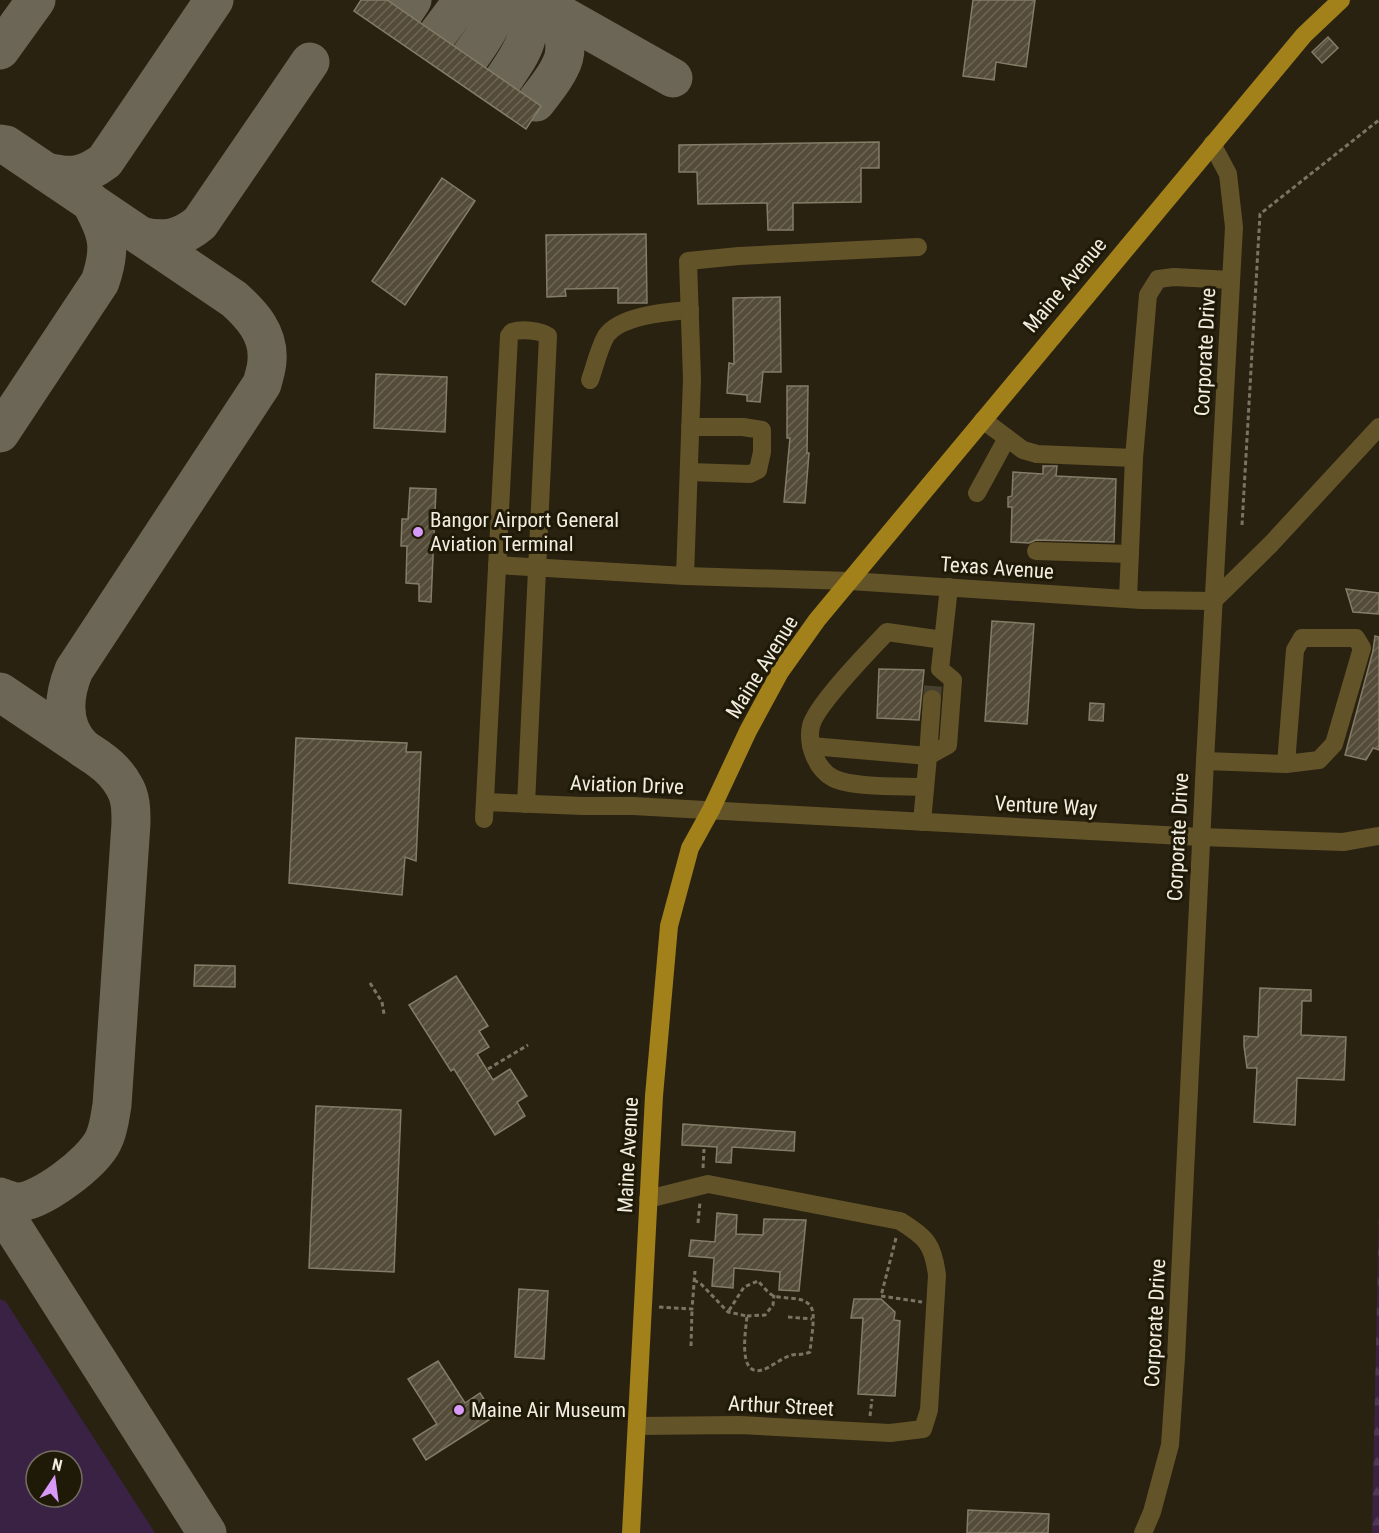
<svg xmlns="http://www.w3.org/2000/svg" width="1379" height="1533" font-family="'Roboto Condensed',sans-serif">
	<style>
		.grass { fill: #3a2245; fill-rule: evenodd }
		.forest { fill: url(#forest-firs) }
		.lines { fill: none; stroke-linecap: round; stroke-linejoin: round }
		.taxiway { stroke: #6c6656; stroke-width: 39 }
		.building { fill: url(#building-hatch); stroke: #847c67; stroke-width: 1.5 }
		.minor-tunnel { stroke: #474030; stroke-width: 18; stroke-dasharray: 18 9; stroke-linecap: butt }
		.path { stroke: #7a7465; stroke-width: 3; stroke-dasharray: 4.5 3; stroke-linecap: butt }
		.minor { stroke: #635329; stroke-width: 18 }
		.major { stroke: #a2811a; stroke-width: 18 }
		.poi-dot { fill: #d89af8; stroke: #1f1907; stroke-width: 2 }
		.labels { text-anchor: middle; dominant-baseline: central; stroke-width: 6; stroke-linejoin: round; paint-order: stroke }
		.street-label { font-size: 21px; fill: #f1ede1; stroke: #1f1907 }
		.poi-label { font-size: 21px; fill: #f1ede1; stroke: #1f1907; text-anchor: start }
	</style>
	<defs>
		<pattern id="forest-firs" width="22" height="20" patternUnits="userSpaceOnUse" patternTransform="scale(1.5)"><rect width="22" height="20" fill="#3a2245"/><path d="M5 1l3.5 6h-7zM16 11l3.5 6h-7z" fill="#4d3857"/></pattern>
		<pattern id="building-hatch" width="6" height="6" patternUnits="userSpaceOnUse" patternTransform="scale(1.5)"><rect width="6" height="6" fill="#544c39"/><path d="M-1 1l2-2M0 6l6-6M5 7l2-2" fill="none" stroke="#6d6655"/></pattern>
	</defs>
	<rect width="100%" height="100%" fill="#292211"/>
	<path class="grass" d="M0 1299 6 1302 155 1533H0ZM36 1461H72V1497H36Z"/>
	<path class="forest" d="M1379 1206V1533H1372Z"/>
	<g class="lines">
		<g class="taxiway">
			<path d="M535 0 673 78"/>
			<path d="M404 12 412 0"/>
			<path d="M437 35 458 7 460 0"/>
			<path d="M0 50 36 0"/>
			<path d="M470 57C483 38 496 24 494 0"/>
			<path d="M503 80C522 52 536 35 522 0"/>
			<path d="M536 102C544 91 554 80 560 67 571 47 562 21 547 7"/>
			<path d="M0 144 6 145 234 299C252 315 269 334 267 360 267 368 264 376 262 384L74 670C63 697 60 726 83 748 88 752 94 755 99 759 109 766 118 775 124 786 131 797 131 810 131 823L112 1105C110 1116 109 1130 103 1141 93 1162 41 1202 18 1202 12 1202 5 1199 0 1197"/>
			<path d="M46 172C71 178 84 177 105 161L214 0"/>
			<path d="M141 236C164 242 181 239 200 223L310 62"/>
			<path d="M0 433 100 282C112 247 108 233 90 201"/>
			<path d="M0 692 83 748"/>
			<path d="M0 1207 207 1533"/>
		</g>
	</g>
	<g class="building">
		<path d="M361 0H387L541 106 526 129 354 11Z"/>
		<path d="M973 0H1035L1026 67 996 62 994 80 963 76Z"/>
		<path d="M1328 37 1338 48 1322 63 1312 52Z"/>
		<path d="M879 142V168H861V202L793 203V230H768L767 203 698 204 697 172H679V145Z"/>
		<path d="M442 178 475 201 405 305 372 281Z"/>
		<path d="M646 234 647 303H618V288L565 289 566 296 547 297 546 235Z"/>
		<path d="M780 297 781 372H763L760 402 747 401V395L727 393 729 363 734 364 733 298Z"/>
		<path d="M376 374 447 377 445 432 374 428Z"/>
		<path d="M787 386H808L807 453H809L805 503 784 502 790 438H787Z"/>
		<path d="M1043 466H1057L1056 476 1116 479 1114 542 1036 540 1029 543 1011 542 1012 507H1008V497L1012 496 1013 472 1043 474Z"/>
		<path d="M410 488 436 489 431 602 419 601V584L406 583 407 546H401L402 519H408Z"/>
		<path d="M1346 589 1379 593V614L1353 612Z"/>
		<path d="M992 621 1034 624 1027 724 985 721Z"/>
		<path d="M1375 636 1379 637V750L1373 748 1366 760 1345 755 1373 651Z"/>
		<path d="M879 669 924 670 919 720 877 718Z"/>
		<path d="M1090 703 1104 704 1103 721 1089 720Z"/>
		<path d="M296 738 407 743 406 752H421L416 861 405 857 402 895 289 883Z"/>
		<path d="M195 965 235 966V987L194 986Z"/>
		<path d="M456 976 488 1026 479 1031 489 1047 477 1054 493 1080 510 1069 527 1096 517 1102 525 1116 495 1135 454 1069 451 1071 409 1005Z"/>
		<path d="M1260 988 1311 990V1001H1302L1301 1035 1346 1037 1344 1080 1297 1078 1295 1125 1254 1122 1257 1068H1247L1244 1046V1036L1258 1037Z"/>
		<path d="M316 1106 401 1110 394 1272 309 1268Z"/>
		<path d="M683 1124 795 1132 794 1151 732 1147 731 1163 716 1162 717 1147 682 1145Z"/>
		<path d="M717 1213 737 1215 736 1234 763 1235 764 1219 806 1220 799 1291 779 1290 780 1272 734 1268 733 1288 712 1286 714 1258 689 1256 691 1240 715 1242Z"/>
		<path d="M519 1289 548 1291 544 1359 515 1357Z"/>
		<path d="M854 1299H881L895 1312 894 1320 900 1321 895 1396 858 1394 863 1318H851Z"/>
		<path d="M438 1361 465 1403 480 1393 495 1416 426 1460 413 1439 437 1424 408 1379Z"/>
		<path d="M968 1510 1049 1514 1048 1533H967Z"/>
	</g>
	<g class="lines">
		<path class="minor-tunnel" d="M932 699 933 686"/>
		<g class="path">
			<path d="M1242 525 1260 214 1379 120"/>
			<path d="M370 983 382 1002 384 1014"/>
			<path d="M488 1069 528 1045"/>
			<path d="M703 1168 704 1149"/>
			<path d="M698 1223 700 1202"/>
			<path d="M896 1238 881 1296 922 1302"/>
			<path d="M694 1280 701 1284 728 1312 747 1316C746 1329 737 1377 762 1370 772 1367 781 1358 792 1355 798 1354 803 1355 810 1352 811 1340 814 1325 813 1313 810 1293 785 1301 772 1295 767 1292 762 1285 758 1281L744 1287 728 1312"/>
			<path d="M659 1307 692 1309 695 1271"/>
			<path d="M747 1316 765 1315 773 1305 774 1295"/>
			<path d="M788 1317 812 1319"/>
			<path d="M691 1346 692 1309"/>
			<path d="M870 1416 872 1399"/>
		</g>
		<g class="minor">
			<path d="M590 380C595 366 599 348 606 336 620 315 667 312 690 310"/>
			<path d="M983 420 1023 450 1037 454 1134 458 1128 598"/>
			<path d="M1134 458 1148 295 1158 279 1174 277 1231 280"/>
			<path d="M689 472 750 474 758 470 762 452V430L743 427H690"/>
			<path d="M977 493 1007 438"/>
			<path d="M1036 551 1130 554"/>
			<path d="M497 565 685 576 850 581 1141 600 1213 601 1271 544 1379 427"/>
			<path d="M685 576 692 379 688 261 739 256 918 247"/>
			<path d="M811 746 928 756 922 822"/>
			<path d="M928 756 948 745 953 680 940 669 949 587"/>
			<path d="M928 756 932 699"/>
			<path d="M1205 761 1286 764 1319 760 1334 744 1362 648 1356 638H1302L1295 650 1286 764"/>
			<path d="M925 787C902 786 852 788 833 778 816 769 807 744 811 726 816 705 870 650 887 632L943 640"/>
			<path d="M485 802 583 806H633L1201 837 1343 842 1379 836"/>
			<path d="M484 819 509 336 512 332C521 329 540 330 548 336L526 804"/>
			<path d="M637 1426 740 1425 890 1433 923 1429 929 1410 937 1275C933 1244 926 1237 900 1221L708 1184 648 1199"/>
			<path d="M1143 1533 1152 1512 1170 1445 1176 1358 1205 761 1234 227 1228 174 1212 144"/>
		</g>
		<path class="major" d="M631 1533 654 1096 669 926 690 848 711 810 748 731 780 672 817 620 1304 35 1341 0"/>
	</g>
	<g class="poi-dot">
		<circle cx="418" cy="532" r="6"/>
		<circle cx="459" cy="1410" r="6"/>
	</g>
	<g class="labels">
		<g class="street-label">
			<text transform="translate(1065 285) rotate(-50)">Maine Avenue</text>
			<text transform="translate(1205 352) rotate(-87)">Corporate Drive</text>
			<text transform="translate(997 568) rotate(4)">Texas Avenue</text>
			<text transform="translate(762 667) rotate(-58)">Maine Avenue</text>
			<text transform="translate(627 785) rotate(2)">Aviation Drive</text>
			<text transform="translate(1046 806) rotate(3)">Venture Way</text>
			<text transform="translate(1178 837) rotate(-87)">Corporate Drive</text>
			<text transform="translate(628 1155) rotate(-87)">Maine Avenue</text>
			<text transform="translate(1155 1323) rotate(-87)">Corporate Drive</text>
			<text transform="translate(781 1406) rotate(3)">Arthur Street</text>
		</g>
		<g class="poi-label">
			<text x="430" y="520">Bangor Airport General<tspan x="430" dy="24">Aviation Terminal</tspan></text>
			<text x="471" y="1410">Maine Air Museum</text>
		</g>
	</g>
	<g transform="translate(54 1479) rotate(13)"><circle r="28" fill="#1f1907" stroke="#736e5e" stroke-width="1.5"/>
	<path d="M0-4.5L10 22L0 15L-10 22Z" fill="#d89af8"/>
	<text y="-9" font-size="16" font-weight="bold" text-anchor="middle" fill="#f1ede1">N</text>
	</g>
</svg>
